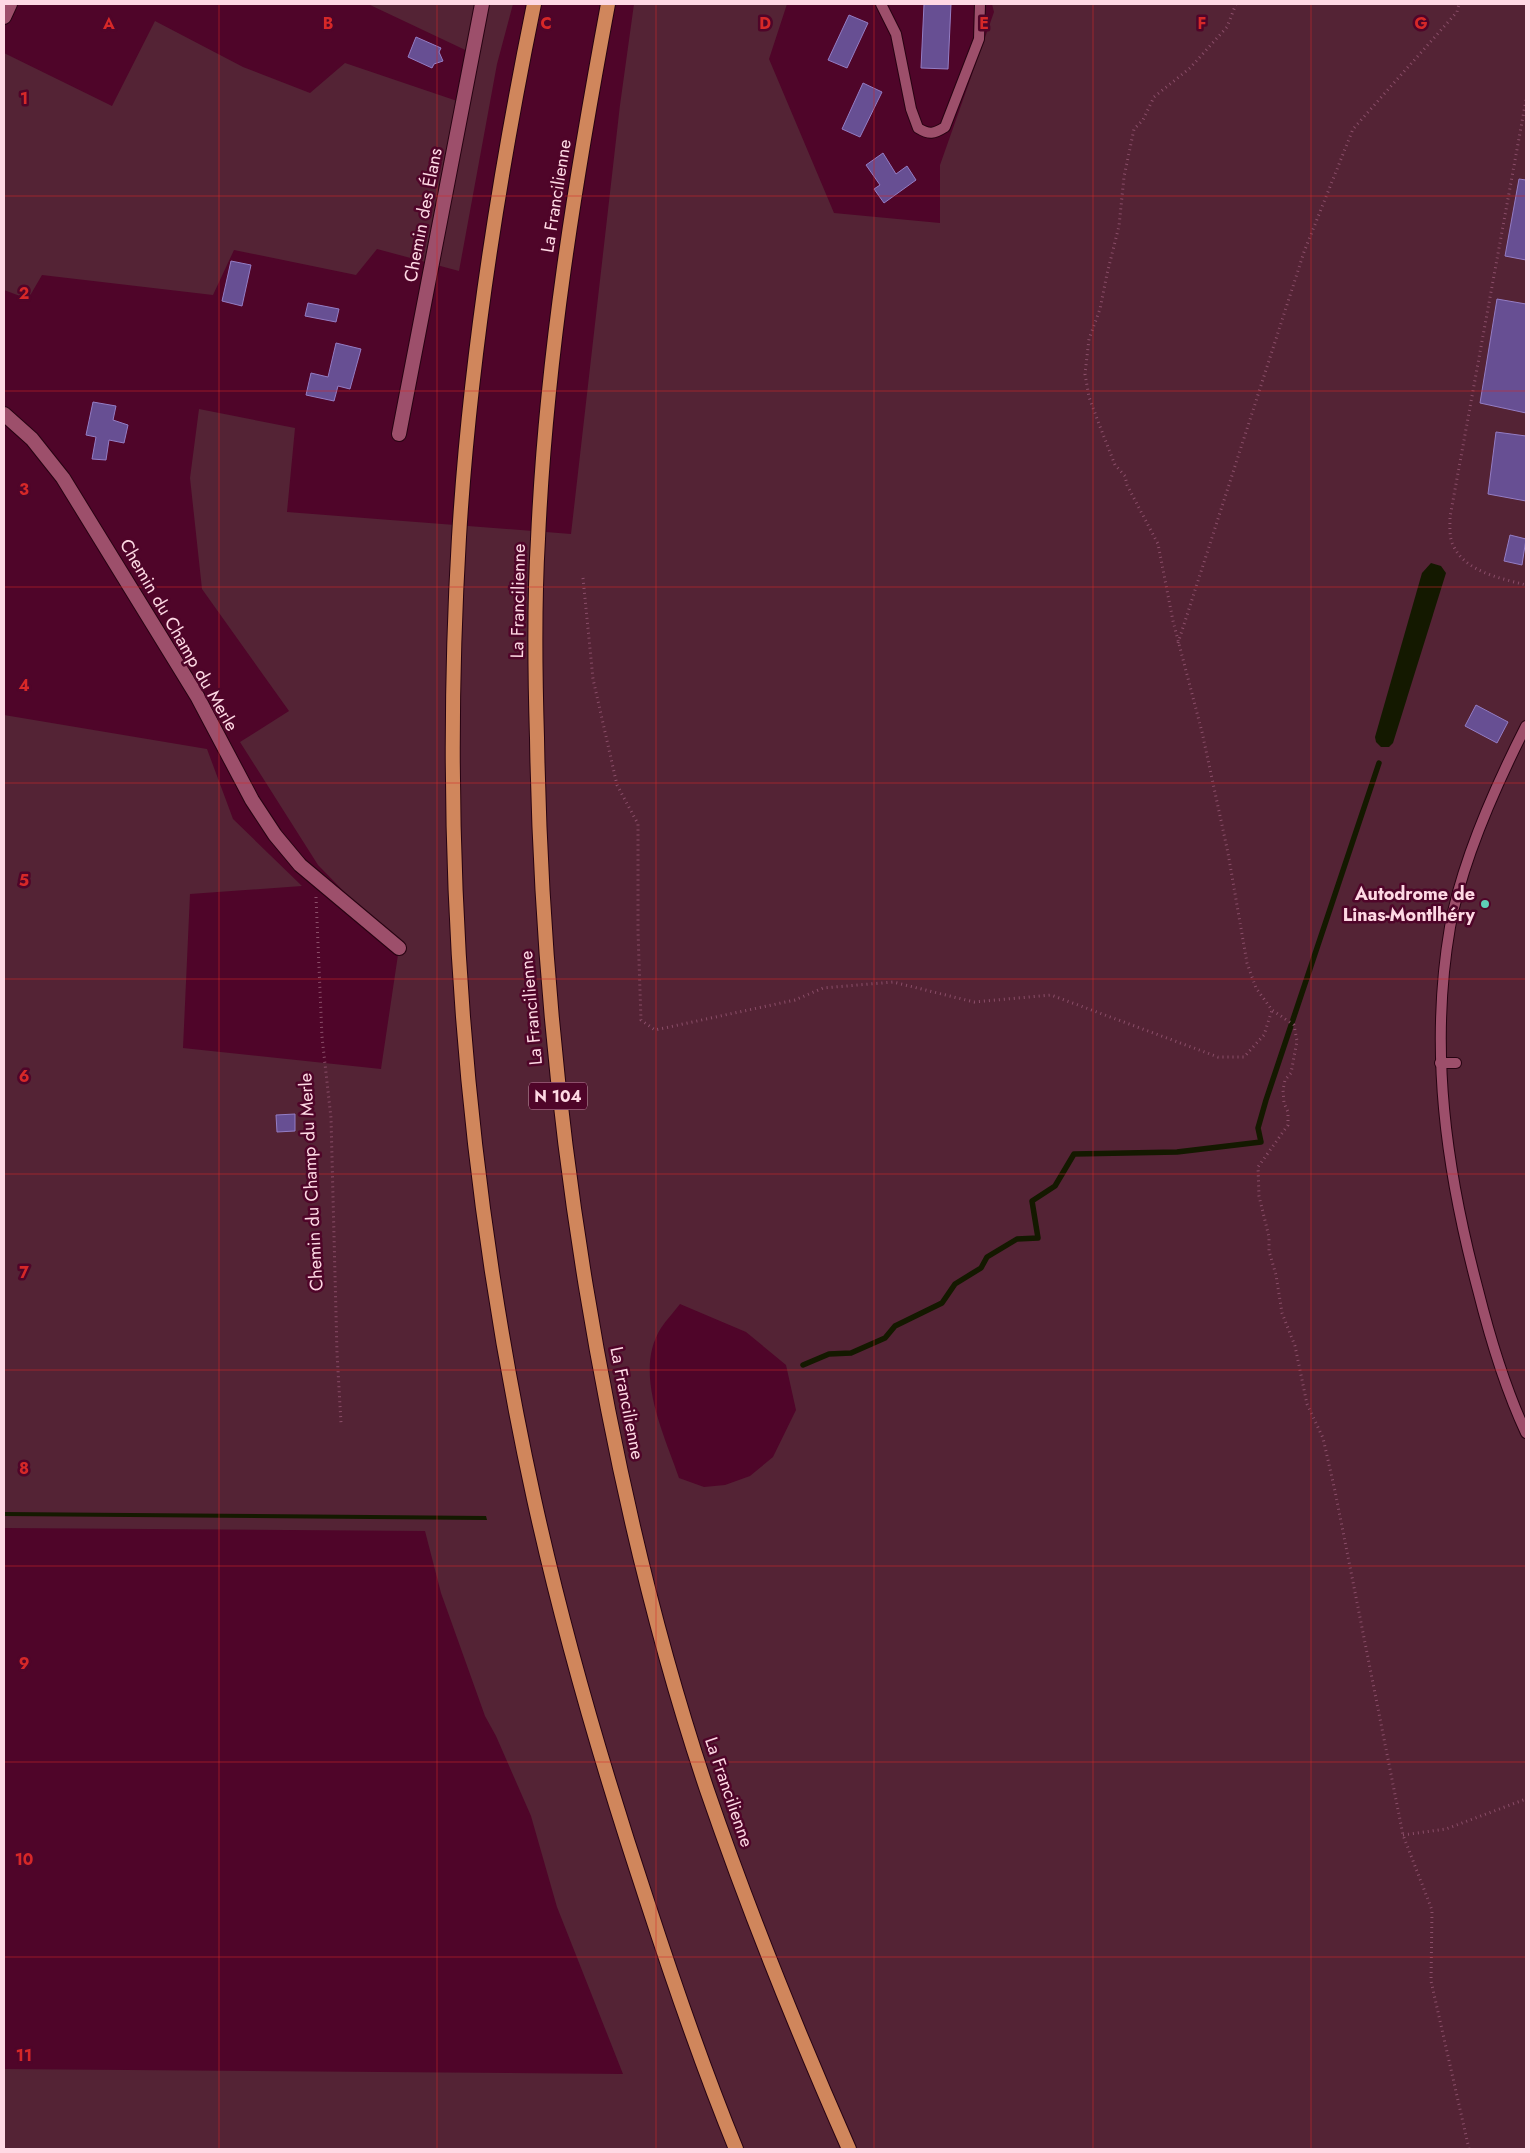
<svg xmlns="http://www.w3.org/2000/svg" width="1530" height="2153" font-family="Jost,sans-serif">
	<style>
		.green { fill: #542335; fill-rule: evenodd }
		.water { fill: #141900 }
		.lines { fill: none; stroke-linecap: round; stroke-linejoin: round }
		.stream { stroke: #141900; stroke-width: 5.5 }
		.building { fill: #674f93; stroke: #947dc4 }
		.service-casing { stroke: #270312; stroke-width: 12 }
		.minor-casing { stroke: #270312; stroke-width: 16 }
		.trunk-casing { stroke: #270312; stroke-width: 16 }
		.path { stroke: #8b4e69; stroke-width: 3; stroke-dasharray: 1 4; stroke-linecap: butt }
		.service { stroke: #9d4f6b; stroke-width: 10 }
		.minor { stroke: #9d4f6b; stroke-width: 14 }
		.trunk { stroke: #d0865c; stroke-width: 14 }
		.grid { fill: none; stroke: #d62828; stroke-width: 1; stroke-opacity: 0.55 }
		.poi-dot { fill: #5eceb8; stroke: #4f0529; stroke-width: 2 }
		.labels { text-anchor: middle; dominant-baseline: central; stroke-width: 5; stroke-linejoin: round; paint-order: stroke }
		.shield { fill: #4f0529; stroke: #ca99ac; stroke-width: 1 }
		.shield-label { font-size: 16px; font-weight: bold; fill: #fed9e4 }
		.street-label { font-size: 18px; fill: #fed9e4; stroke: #4f0529 }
		.poi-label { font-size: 18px; font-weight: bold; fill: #fed9e4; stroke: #4f0529; text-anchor: end }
		.grid-label { font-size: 16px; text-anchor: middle; font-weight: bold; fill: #d62828; stroke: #4f0529; stroke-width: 5; stroke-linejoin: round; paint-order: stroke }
	</style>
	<rect width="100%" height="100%" fill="#4f0529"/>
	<g class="green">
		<path d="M368 4H513L497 64 459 271 377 249 356 275 234 250 213 295 42 275 28 299 4 290V53L112 106 155 21 243 67 310 93 345 63 469 105 478 56Z"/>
		<path d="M634 4H787L769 59 834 213 940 223V165L994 12 992 4H1526V2149H4V2069L623 2074 557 1907 531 1816 496 1736 485 1716 441 1593 425 1531 4 1528V715L207 749 233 819 302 886 190 894 183 1048 381 1069 399 948 318 865 240 742 289 711 202 589 190 478 199 409 295 428 287 512 571 534 620 105ZM680 1304 746 1332 786 1365 796 1410 773 1457 750 1476 725 1485 704 1487 679 1478C664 1434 633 1372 661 1328 667 1319 674 1312 680 1304Z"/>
	</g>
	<g class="water">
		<path d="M1431 563 1441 566 1446 573 1393 743 1389 747H1381L1376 742 1375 737 1422 573Z"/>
		<path d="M4 1512 486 1516 487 1520 4 1516Z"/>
	</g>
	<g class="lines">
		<path class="stream" d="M803 1365 829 1354 851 1353 885 1338 895 1326 942 1303 955 1284 981 1268 987 1257 1017 1239 1038 1238 1032 1201 1055 1186 1074 1154 1177 1152 1261 1142 1258 1128 1266 1100 1379 763"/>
	</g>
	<g class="building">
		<path d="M924 4H951L948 69 921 68Z"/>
		<path d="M849 15 868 23 847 68 828 60Z"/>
		<path d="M416 37 441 48 439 52 443 61 434 64 432 68 408 57Z"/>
		<path d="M863 83 882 92 860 137 842 129Z"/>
		<path d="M883 153 896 174 907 166 916 180 884 203 874 189 880 185 866 165Z"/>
		<path d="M1519 179 1526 180V260L1505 256Z"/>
		<path d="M231 261 251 265 242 306 222 301Z"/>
		<path d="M1497 299 1526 304V413L1480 403Z"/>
		<path d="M308 303 339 309 336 322 305 316Z"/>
		<path d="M336 343 361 349 350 389 338 386 334 401 306 395 311 373 328 377Z"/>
		<path d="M93 402 116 406 113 420 128 425 124 443 109 440 106 460 92 459 96 437 86 435Z"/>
		<path d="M1496 432 1526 436V501L1488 494Z"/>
		<path d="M1510 535 1526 539 1522 565 1504 561Z"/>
		<path d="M1476 705 1508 722 1497 743 1465 726Z"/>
		<path d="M295 1114V1131L277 1132 276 1115Z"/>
	</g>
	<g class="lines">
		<defs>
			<g id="service">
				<path d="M881 4 896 34 911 109 918 128C929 135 934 134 945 127L979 39 980 4"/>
				<path d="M1526 726C1495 787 1462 860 1450 927 1429 1050 1446 1170 1478 1290 1490 1338 1505 1388 1526 1433"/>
				<path d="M1440 1063H1456"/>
			</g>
			<g id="minor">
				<path d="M4 17 10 4"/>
				<path d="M4 414 32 439 63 478 197 696 252 800 275 835 300 865 399 948"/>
				<path d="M399 434 482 4"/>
			</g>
			<g id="trunk">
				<path d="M534 4C498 180 470 357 459 537 440 859 465 1184 534 1499 564 1635 603 1769 647 1901 674 1984 703 2068 736 2149"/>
				<path d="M608 4C575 181 546 359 538 539 534 605 535 672 537 738 540 922 556 1104 586 1287 614 1457 652 1627 707 1790 749 1912 797 2031 849 2149"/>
			</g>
		</defs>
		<use href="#service" class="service-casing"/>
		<use href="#minor" class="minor-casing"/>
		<use href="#trunk" class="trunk-casing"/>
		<g class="path">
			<path d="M1236 4 1227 27 1190 68 1154 97 1143 120 1134 129 1124 177 1119 226 1107 274 1100 309 1089 339 1085 374 1089 397 1099 424 1115 465 1125 476 1127 485 1158 544 1173 621 1202 732 1228 853 1247 963 1256 988 1272 1010 1294 1025 1297 1041 1291 1073 1285 1080 1283 1090 1284 1103 1288 1112V1125L1258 1167 1259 1196 1269 1237V1251L1276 1275 1282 1313 1295 1346 1307 1404 1323 1438 1335 1491 1403 1835 1432 1910 1431 1981 1469 2149"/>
			<path d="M1526 100 1450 517C1450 526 1449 537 1453 545 1465 572 1500 578 1526 585"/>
			<path d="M583 578 593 679 617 785 638 824V932L641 1020 655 1030 795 1000 823 988 893 982 974 1002 1051 995 1218 1057H1244L1264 1035 1272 1010"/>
			<path d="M1178 643 1304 252 1353 129 1457 12 1459 4"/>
			<path d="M316 897 322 1037 331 1118 337 1353 341 1423"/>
			<path d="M1403 1835 1446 1829 1526 1799"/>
		</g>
		<use href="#service" class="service"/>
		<use href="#minor" class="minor"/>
		<use href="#trunk" class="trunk"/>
	</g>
	<path class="grid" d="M219 4V2149M437 4V2149M656 4V2149M874 4V2149M1093 4V2149M1311 4V2149M4 196H1526M4 391H1526M4 587H1526M4 783H1526M4 979H1526M4 1174H1526M4 1370H1526M4 1566H1526M4 1762H1526M4 1957H1526"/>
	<circle class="poi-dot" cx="1485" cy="904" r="5"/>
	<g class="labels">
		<rect class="shield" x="529" y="1082.5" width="58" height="27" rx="4"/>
		<g class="shield-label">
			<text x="558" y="1096">N 104</text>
		</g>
		<g class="street-label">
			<text transform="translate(556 196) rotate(-81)">La Francilienne</text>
			<text transform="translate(423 215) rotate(-79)">Chemin des Élans</text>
			<text transform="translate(518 601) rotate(-89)">La Francilienne</text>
			<text transform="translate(179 635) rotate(60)">Chemin du Champ du Merle</text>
			<text transform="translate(531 1008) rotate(-95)">La Francilienne</text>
			<text transform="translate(311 1182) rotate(-93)">Chemin du Champ du Merle</text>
			<text transform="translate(627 1403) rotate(79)">La Francilienne</text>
			<text transform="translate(729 1792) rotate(71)">La Francilienne</text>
		</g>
		<g class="poi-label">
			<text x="1475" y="894">Autodrome de<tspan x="1475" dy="21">Linas-Montlhéry</tspan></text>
		</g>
	</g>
	<g class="grid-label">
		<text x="109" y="29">A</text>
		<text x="328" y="29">B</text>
		<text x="546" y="29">C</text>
		<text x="765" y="29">D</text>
		<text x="984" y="29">E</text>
		<text x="1202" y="29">F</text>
		<text x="1421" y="29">G</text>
		<text x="24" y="104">1</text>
		<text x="24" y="299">2</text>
		<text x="24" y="495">3</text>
		<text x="24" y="691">4</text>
		<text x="24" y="886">5</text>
		<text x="24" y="1082">6</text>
		<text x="24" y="1278">7</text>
		<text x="24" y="1474">8</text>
		<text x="24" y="1669">9</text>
		<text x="24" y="1865">10</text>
		<text x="24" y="2061">11</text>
	</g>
	<rect width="1530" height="2153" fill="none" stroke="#fed9e4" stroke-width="10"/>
</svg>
